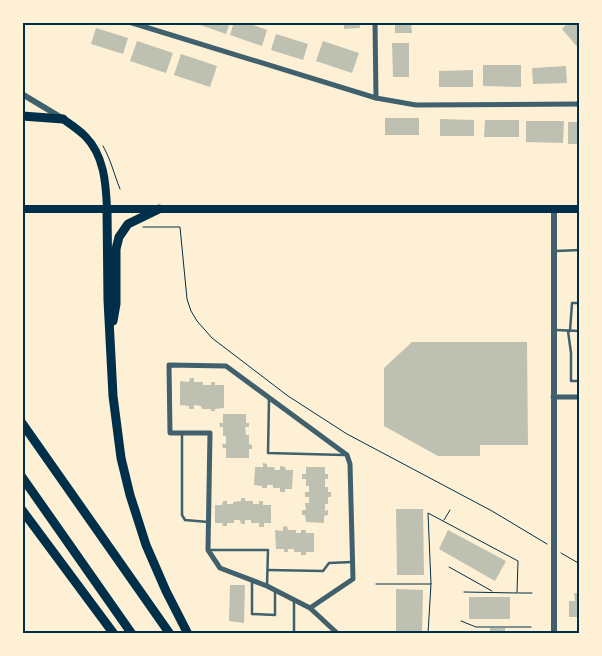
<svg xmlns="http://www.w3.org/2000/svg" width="602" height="656" font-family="'Times New Roman',serif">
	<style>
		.building { fill: #bec0b2 }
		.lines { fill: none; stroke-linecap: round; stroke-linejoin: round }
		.path { stroke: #003049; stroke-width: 1 }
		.service { stroke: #3f606c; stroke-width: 2.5 }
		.minor { stroke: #3f606c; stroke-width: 5 }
		.tertiary { stroke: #3f606c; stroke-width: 6 }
		.primary { stroke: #003049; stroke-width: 8 }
		.motorway { stroke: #003049; stroke-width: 9 }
		.neatline { fill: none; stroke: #003049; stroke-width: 2 }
	</style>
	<rect width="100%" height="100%" fill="#fdf0d5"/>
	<g class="building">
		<path d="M192 22H230L226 34Z"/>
		<path d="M234 22H245L267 30 262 46 230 35Z"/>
		<path d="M344 22H360V28L344 29Z"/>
		<path d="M395 22H411L412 33H395Z"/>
		<path d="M569 22 580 24V50L562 29Z"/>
		<path d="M96 28 128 38 123 54 91 44Z"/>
		<path d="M276 34 308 44 303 60 271 50Z"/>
		<path d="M137 41 173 53 166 73 130 61Z"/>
		<path d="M323 41 359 53 352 73 316 61Z"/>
		<path d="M392 43H409V77H393Z"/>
		<path d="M181 54 217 66 210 87 174 75Z"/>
		<path d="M483 65H521V87L483 86Z"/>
		<path d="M566 66 567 83 533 84 532 68Z"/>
		<path d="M473 70V87H439V71Z"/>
		<rect x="385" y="118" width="34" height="17"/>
		<path d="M440 119 474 120V136H440Z"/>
		<path d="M485 120H519V137H484Z"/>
		<path d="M526 121H564L563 143 526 142Z"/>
		<rect x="568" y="122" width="12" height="22"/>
		<path d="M412 342H527L528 445H480V456H438L384 426V368Z"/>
		<path d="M190 378H194V382H203V385H211V382H215V385H224V408L215 409V411H211V409H202L201 406 194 405V409H189V406L180 405V381L189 382Z"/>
		<path d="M223 414H246V423H249V427H245L246 435H249V444L252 445V449H249V458H226V448H223L222 444H226V436H223V427H220L219 423H223Z"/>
		<path d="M263 463 267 464V467H274L275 470H280V466L285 467 286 470H293L292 489H285V492H280V488H273V485H267V488H262V486L254 485 255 467H263Z"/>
		<path d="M306 467H325V474H328V479H325V487H328V492H331V497H328V504H325V511L328 510V515L324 516V523L306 522 305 515H302V510H306L305 503H309V497H305V492H309V486H306V479H302V474H306Z"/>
		<path d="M241 498H245V501H253V504H259V501H263V505H271V523H264V527H259V523H251V520H245V524H241L240 520H234V523H227V526H223L222 523H215V505H222L223 501H227V504H233V502L241 501Z"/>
		<path d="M396 509H423L424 575H397Z"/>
		<path d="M287 526 288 530H296V533H301V530H306V533H314V552H306V555H301V552H294V549H288V552H284V549H276L275 530 283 531V527Z"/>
		<path d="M448 530 506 561 495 581 439 549Z"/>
		<path d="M230 585H245L244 623 229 621Z"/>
		<path d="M396 589 423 590 422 634H396Z"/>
		<path d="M574 593H580V617H569V601H575Z"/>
		<rect x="469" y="597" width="41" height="22"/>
		<rect x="490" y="628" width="15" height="6"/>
	</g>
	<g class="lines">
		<g class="path">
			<path d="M103 146C111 160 114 174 120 189"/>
			<path d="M143 227H180L187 299 191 311 197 321 212 338 288 396 347 434 492 511 547 544"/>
			<path d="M444 520 450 510"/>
			<path d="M561 553 580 564"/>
			<path d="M449 567 492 591"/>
			<path d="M376 584H431L428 513 518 561 517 593 464 592"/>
			<path d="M518 593H532"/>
			<path d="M461 621 476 627H531"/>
			<path d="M428 634 431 584"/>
		</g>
		<g class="service">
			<path d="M556 251 580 250"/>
			<path d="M556 330 580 331"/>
			<path d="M568 331 571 353V381H580"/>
			<path d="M570 331 572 303H580"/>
			<path d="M269 399 268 453 344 455"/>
			<path d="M182 433V515L185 520 208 522"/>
			<path d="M210 550H268L267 586"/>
			<path d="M268 570 323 571 329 563 352 562"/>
			<path d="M252 582V614L275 615V590"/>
			<path d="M294 634V602"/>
		</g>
		<g class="minor">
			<path d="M129 22 376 98 416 105 580 104"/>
			<path d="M375 22 376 98"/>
			<path d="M553 397H580"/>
			<path d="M310 608 353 579 350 464 347 455 226 366 169 365 170 433H210L208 550 220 568 267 586 310 608 338 634"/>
		</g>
		<g class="tertiary">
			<path d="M22 94 62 118"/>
			<path d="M554 209V634"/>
		</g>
		<g class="primary">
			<path d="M63 119C70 124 78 129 85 136 104 155 106 183 107 209"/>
			<path d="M22 209H580"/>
		</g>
		<g class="motorway">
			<path d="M22 116 63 119"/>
			<path d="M107 209 108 300 113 396 121 458 130 495 146 545 166 591 188 634"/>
			<path d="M113 321 116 304V249L119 237 128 224 159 209"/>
			<path d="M22 423 170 634"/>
			<path d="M22 477 132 634"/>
			<path d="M22 510 114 634"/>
		</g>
	</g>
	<rect width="602" height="656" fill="none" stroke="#fdf0d5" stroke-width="48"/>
	<rect x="24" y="24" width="554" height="608" class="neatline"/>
</svg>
